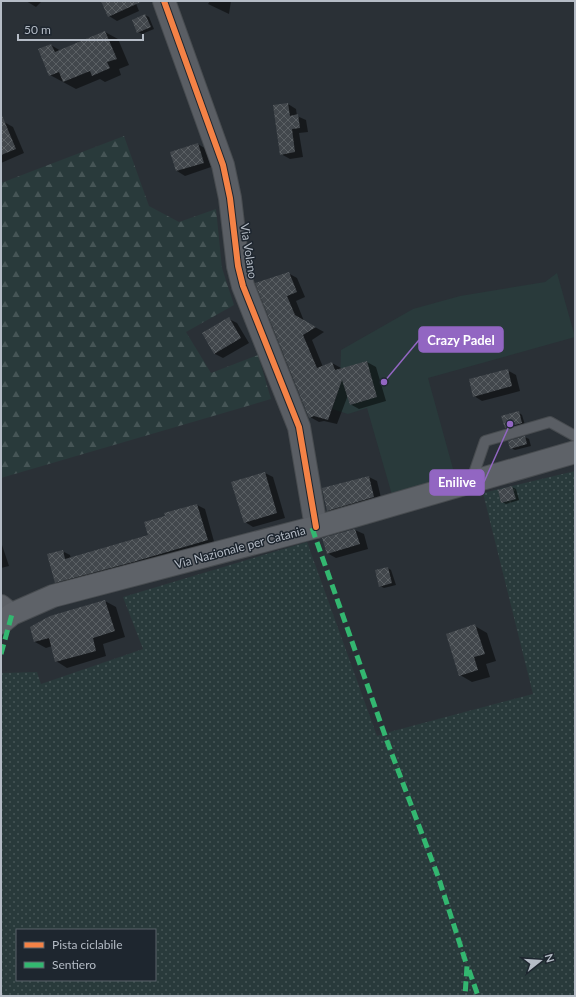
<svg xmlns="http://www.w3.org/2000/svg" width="576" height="997" font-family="Lato,sans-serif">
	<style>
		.grass { fill: url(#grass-dots); fill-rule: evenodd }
		.forest { fill: url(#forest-firs) }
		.pitch { fill: #293a3b }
		.shadow { fill: #0007 }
		.building { fill: url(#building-cross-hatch) }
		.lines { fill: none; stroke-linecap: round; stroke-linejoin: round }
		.service-casing { stroke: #484c50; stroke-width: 12 }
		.minor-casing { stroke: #484c50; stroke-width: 22 }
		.tertiary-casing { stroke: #484c50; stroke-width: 24 }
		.secondary-casing { stroke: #484c50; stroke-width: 24 }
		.service { stroke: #5a5e64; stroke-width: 10 }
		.minor { stroke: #5a5e64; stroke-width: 20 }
		.tertiary { stroke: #5a5e64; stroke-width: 22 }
		.secondary { stroke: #5e6268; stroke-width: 22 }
		.quiet { stroke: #33b770; stroke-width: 5; stroke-dasharray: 10 5; stroke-linecap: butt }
		.cycleway-casing { stroke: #1e262f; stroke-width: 8 }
		.cycleway { stroke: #f48246; stroke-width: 6 }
		.labels { text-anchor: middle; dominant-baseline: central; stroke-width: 3; stroke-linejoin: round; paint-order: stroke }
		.street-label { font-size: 12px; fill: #b5bcc6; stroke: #1e262f }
		.leader { fill: none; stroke: #9266c2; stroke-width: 1.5 }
		.callout-dot { fill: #9266c2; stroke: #1e262f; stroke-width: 1.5 }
		.callout { fill: #9266c2; stroke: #9266c2; stroke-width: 1.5 }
		.callout-label { font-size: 13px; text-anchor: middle; font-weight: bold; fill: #fff }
	</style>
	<defs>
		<pattern id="grass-dots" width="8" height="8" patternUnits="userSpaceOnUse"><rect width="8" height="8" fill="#293a3b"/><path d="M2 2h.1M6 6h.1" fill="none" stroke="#465556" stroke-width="1.8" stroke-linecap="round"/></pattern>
		<pattern id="forest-firs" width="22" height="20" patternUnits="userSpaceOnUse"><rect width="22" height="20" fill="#293a3b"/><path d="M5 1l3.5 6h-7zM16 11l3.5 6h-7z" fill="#465556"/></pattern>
		<pattern id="building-cross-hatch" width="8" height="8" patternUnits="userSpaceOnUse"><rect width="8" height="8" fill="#42474c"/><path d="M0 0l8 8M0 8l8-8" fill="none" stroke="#5b6064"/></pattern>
	</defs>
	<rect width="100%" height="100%" fill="#2a3036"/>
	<path class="grass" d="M575 471V996H1V673L37 672 41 684 143 649 123 597 307 542 377 736 393 731 533 694 483 493ZM17 930H155V980H17Z"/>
	<path class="forest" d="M124 136 149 206 179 222 216 209 222 268 234 305 186 332 211 373 258 355 271 399 1 478V183Z"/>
	<path class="pitch" d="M557 273 575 337 428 378 455 476 392 495 367 408 348 414 332 409 340 386 341 350 413 309 460 296 545 282Z"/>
	<g class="shadow">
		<path d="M26 1H42L36 7Z"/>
		<path d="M110 1H135L139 11 117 21 109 16Z"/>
		<path d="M210 1H231L229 14 208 4Z"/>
		<path d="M145 15 149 17 154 29 142 34 138 32Z"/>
		<path d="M105 32 118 39 129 65 119 69 121 75 105 82 100 79 76 89 50 75 51 45 61 51Z"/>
		<path d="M288 104 296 109 297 116 306 120 308 132 299 133 303 157 290 159 281 154Z"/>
		<path d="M4 122 13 127 24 153 1 163V123Z"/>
		<path d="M198 144 206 149 211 167 185 176 177 171 172 153Z"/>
		<path d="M288 273 297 278 305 297 296 301 304 321 324 332 312 340 323 367 332 363 341 368V370L367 362 376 367 386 401 359 409 350 404 348 395 337 424 324 421 319 422 310 417 257 284Z"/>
		<path d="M229 319 237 323 249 343 223 358 215 354 203 334Z"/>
		<path d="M507 370 516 375 520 391 482 401 474 396Z"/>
		<path d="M518 412 522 415 525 425 509 430 506 428Z"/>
		<path d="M525 437 529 439 531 446 515 450 511 448Z"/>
		<path d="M265 473 273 477 285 518 253 527 245 522Z"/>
		<path d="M369 477 377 481 382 502 336 515 328 510Z"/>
		<path d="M512 487 516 489 519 500 506 504 502 502Z"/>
		<path d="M197 505 205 509 215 545 64 587 56 582 62 551 70 555 71 559 149 536 166 517Z"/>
		<path d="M355 530 364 534 368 549 336 558 327 553 324 539Z"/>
		<path d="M1 542 9 566 1 568Z"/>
		<path d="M388 568 391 570 396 585 384 588 380 586Z"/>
		<path d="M105 601 116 607 125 637 103 644 106 656 67 668 56 661 52 646 46 648 35 642 31 628Z"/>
		<path d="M475 626 487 633 496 661 486 664 490 677 472 682 460 675Z"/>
	</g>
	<g class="building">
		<path d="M101 1H143L108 17Z"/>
		<path d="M145 14 151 27 137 33 132 20Z"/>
		<path d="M105 31 117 59 107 62 110 68 92 76 90 71 63 82 59 72 49 76 38 49 51 44 55 52Z"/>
		<path d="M288 103 290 116 298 114 300 128 292 129 295 152 280 155 273 105Z"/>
		<path d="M1 113 16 149 1 155Z"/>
		<path d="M198 143 204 163 176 171 170 152Z"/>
		<path d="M289 272 297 292 287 296 295 315 316 327 303 335 317 368 332 362 335 370 367 361 377 397 350 405 342 380 328 420 314 416 309 418 255 283Z"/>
		<path d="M229 317 241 338 214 354 202 333Z"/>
		<path d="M508 369 512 386 473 397 469 379Z"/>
		<path d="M519 411 522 423 505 428 501 416Z"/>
		<path d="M525 436 527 444 510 449 508 441Z"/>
		<path d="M265 472 277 513 244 523 231 482Z"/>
		<path d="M369 476 374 497 327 511 322 488Z"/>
		<path d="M512 486 516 499 501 503 498 490Z"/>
		<path d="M197 504 208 540 133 562 55 583 47 554 63 550 65 559 148 535 144 522 165 516 164 513Z"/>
		<path d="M355 529 360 544 327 554 322 538Z"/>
		<path d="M388 567 392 583 379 587 375 570Z"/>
		<path d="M105 600 115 631 93 638 96 651 55 662 49 638 34 642 30 627 50 616Z"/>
		<path d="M475 624 485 654 474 657 478 670 459 676 446 634Z"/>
	</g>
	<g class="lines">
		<defs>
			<path id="service" d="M471 482 485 441 550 422 575 436"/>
			<path id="minor" d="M1 605 12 614"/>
			<path id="tertiary" d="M164 1 223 165 230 198 238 266 243 286 299 427 316 527"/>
			<path id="secondary" d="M1 623 12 614 53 596 316 527 575 452"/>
		</defs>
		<use href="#service" class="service-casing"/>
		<use href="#minor" class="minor-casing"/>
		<use href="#tertiary" class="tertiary-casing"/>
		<use href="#secondary" class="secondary-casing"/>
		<use href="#service" class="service"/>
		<use href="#minor" class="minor"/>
		<use href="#tertiary" class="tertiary"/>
		<use href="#secondary" class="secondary"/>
		<g class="quiet">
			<path d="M312 528 387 741 439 879 467 966 465 996"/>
			<path d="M1 654 12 614"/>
			<path d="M469 970 478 996"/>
		</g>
		<defs>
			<path id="cycleway" d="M164 1 223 165 230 198 238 266 243 286 299 427 316 527"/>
		</defs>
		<use href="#cycleway" class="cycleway-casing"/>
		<use href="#cycleway" class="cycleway"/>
	</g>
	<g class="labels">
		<g class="street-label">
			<text transform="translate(249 251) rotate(81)">Via Volano</text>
			<text transform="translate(240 547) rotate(-15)">Via Nazionale per Catania</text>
		</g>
	</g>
	<path class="leader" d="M384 382L419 340M510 424L484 482"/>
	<g class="callout-dot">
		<circle cx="384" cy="382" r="4"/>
		<circle cx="510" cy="424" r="4"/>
	</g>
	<g class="callout">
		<rect x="419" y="327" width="84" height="25" rx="4"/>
		<rect x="430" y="470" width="54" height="25" rx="4"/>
	</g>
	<g class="callout-label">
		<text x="461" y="345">Crazy Padel</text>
		<text x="457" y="487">Enilive</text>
	</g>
	<rect width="576" height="997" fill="none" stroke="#b5bcc6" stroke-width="4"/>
	<rect x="16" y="929" width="140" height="52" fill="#1e262f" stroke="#5a626b"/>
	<rect x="24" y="942" width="20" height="6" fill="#f48246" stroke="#5a626b"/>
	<text x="52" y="949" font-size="12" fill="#b5bcc6">Pista ciclabile</text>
	<rect x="24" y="962" width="20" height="6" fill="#33b770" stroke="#5a626b"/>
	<text x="52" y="969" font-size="12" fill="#b5bcc6">Sentiero</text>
	<g transform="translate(540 961) rotate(73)" stroke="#1e262f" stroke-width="3" paint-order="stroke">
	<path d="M0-3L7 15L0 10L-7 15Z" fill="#b5bcc6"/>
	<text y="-6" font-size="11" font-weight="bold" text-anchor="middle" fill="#b5bcc6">N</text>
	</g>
	<path d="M18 34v6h125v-6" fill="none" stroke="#b5bcc6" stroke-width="2"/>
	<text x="24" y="34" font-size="12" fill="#b5bcc6" stroke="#1e262f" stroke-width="3" paint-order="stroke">50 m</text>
</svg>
